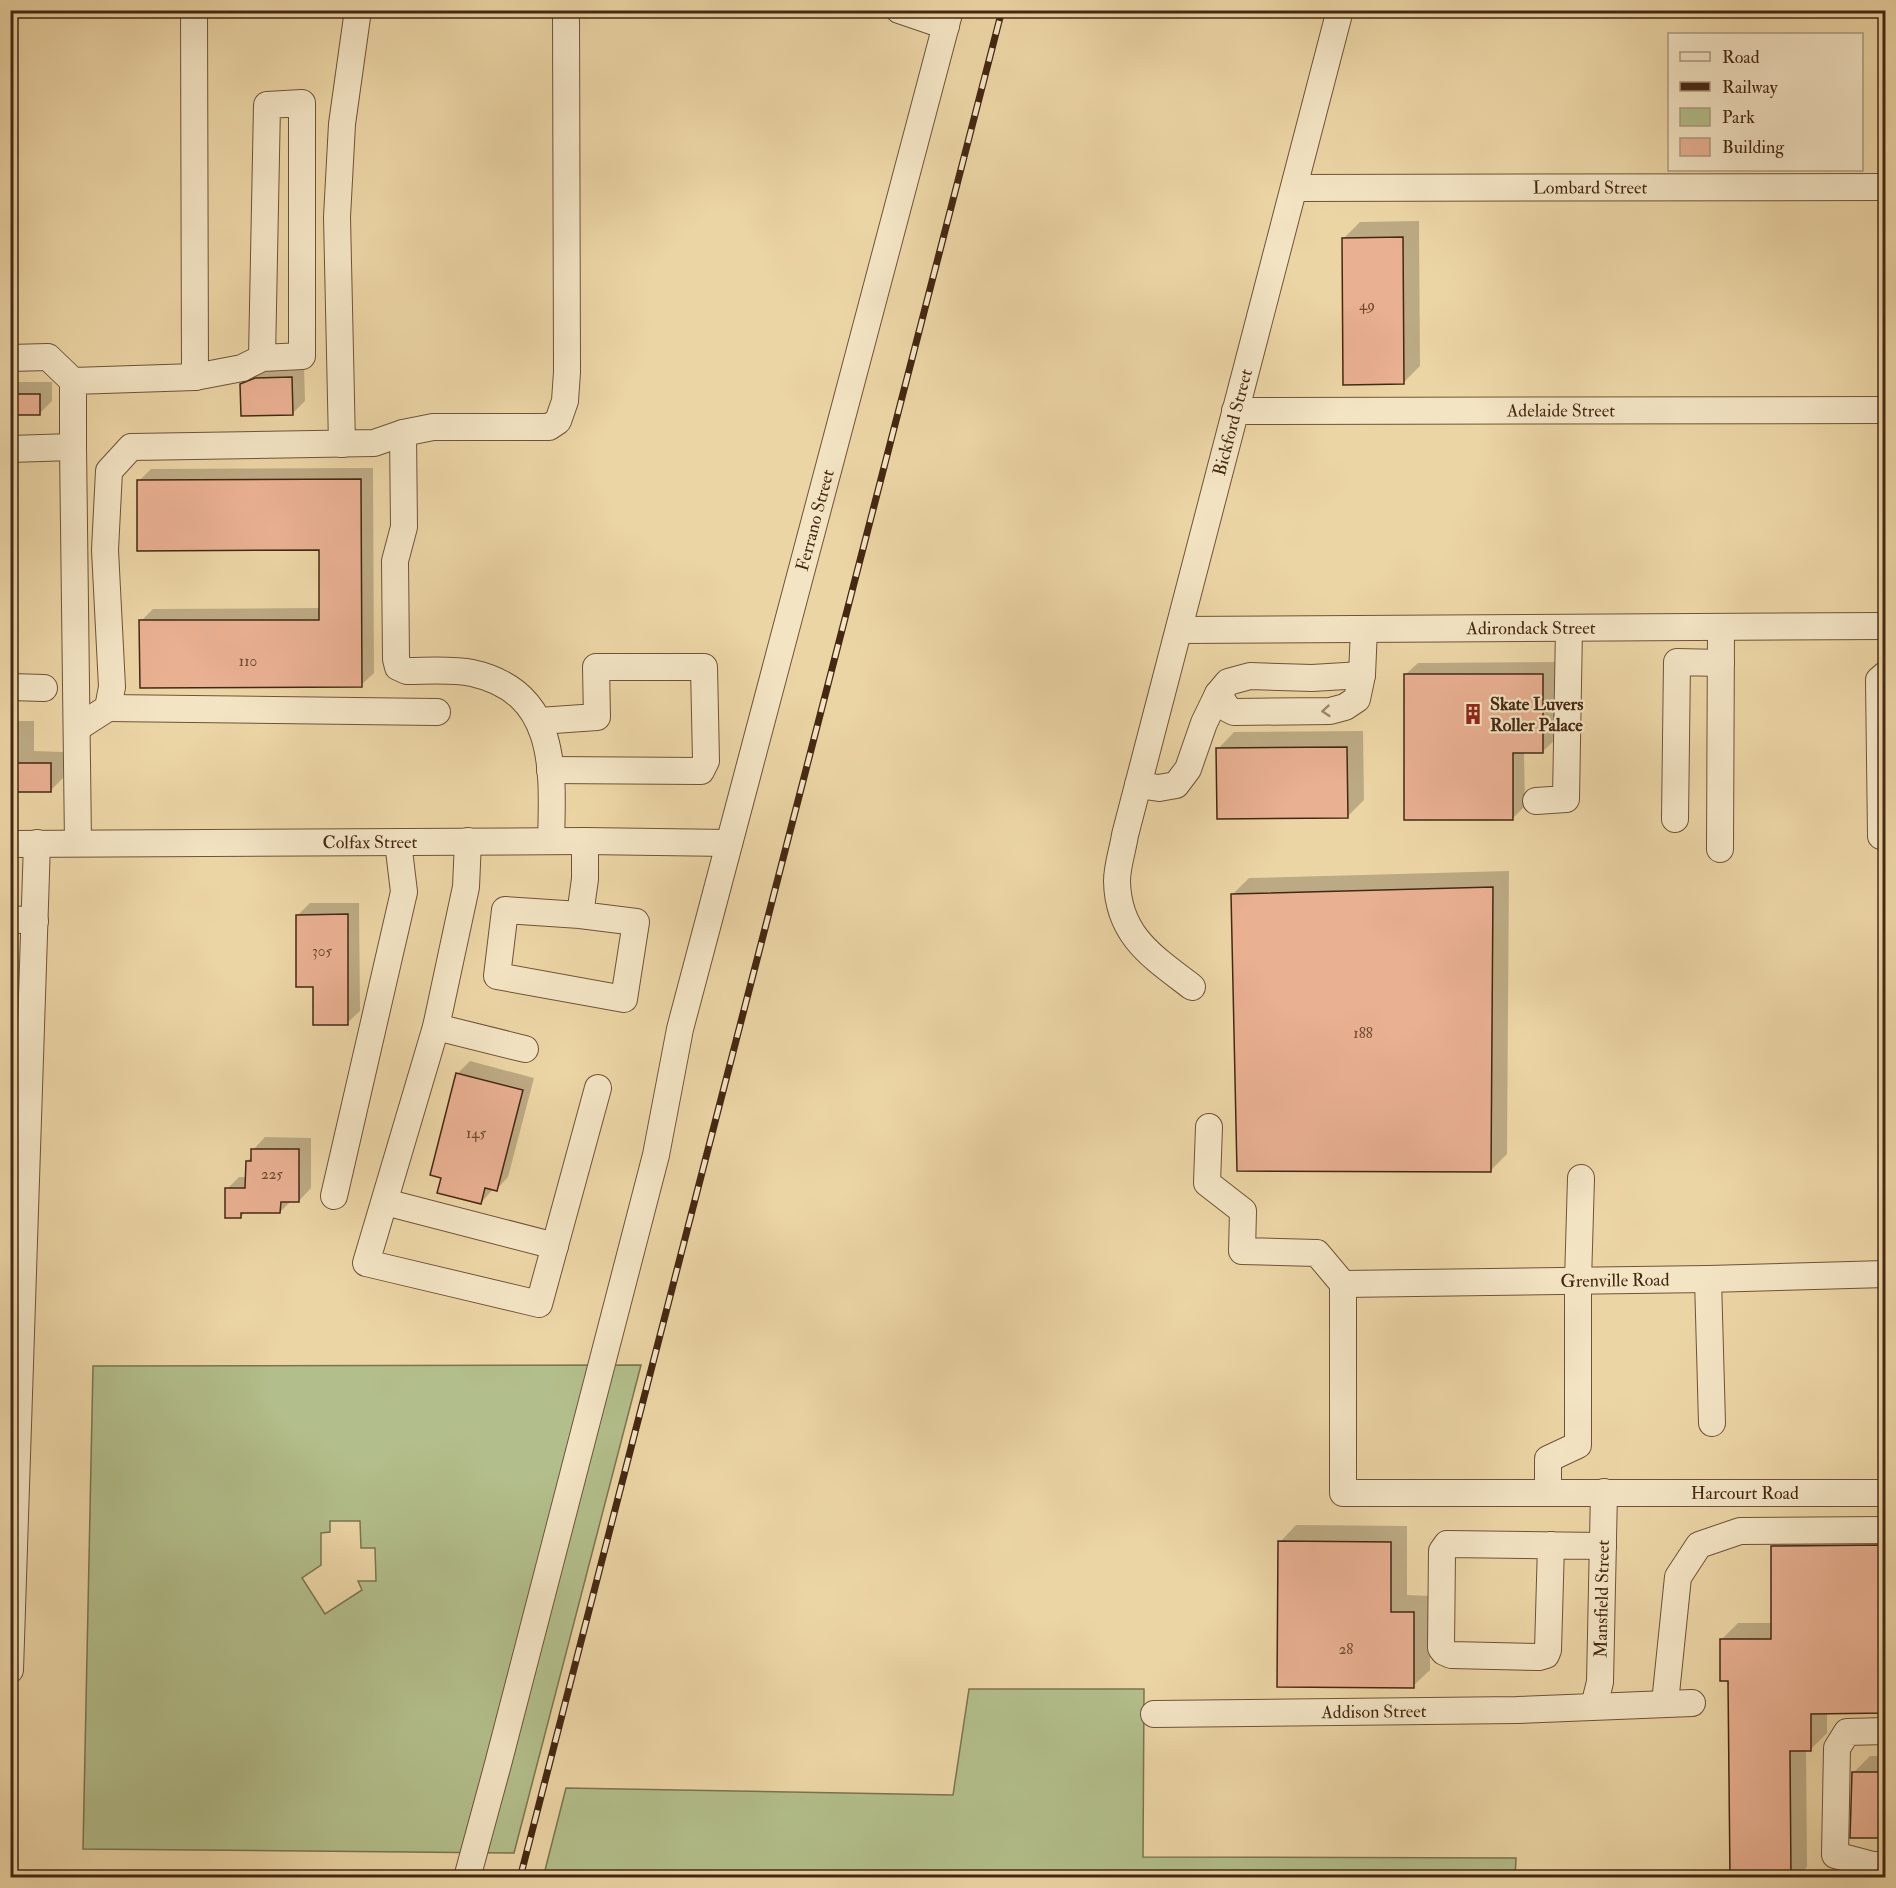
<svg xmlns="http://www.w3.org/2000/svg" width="1896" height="1888" font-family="'IM FELL Double Pica',serif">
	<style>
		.green { fill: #b2be8b; stroke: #7c734f; stroke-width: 1.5; fill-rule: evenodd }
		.shadow { fill: #0003 }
		.building { fill: #e9b092; stroke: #452813; stroke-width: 1.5 }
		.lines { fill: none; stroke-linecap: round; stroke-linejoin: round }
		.minor-casing { stroke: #6f5338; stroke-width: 28 }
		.minor { stroke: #f3e4c4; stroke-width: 26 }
		.rail-casing { stroke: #452813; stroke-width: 7 }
		.rail { stroke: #f3e4c4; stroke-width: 4.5; stroke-dasharray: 14; stroke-linecap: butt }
		.oneway { stroke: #9c866c }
		.labels { text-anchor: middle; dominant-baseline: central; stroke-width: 4.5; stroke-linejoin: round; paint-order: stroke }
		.number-label { font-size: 15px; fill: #6e4a33 }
		.street-label { font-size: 18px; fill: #452813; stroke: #f3e4c4 }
		.poi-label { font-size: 18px; font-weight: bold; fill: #452813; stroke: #f3e4c4; text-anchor: start }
	</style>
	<rect width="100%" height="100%" fill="#ecd5a5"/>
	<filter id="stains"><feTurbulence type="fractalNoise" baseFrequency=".00333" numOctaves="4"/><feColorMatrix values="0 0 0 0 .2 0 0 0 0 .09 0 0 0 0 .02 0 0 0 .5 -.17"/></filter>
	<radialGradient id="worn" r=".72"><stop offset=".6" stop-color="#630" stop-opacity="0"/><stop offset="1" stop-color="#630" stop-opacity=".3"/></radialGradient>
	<g class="green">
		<path d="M641 1365 514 1853 83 1849 93 1366ZM330 1521H360L361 1548H375L376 1581H358L362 1590 325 1614 302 1578 321 1565V1533L330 1532Z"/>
		<path d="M969 1689H1144L1143 1857 1516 1858 1515 1878H543L566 1788 953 1795Z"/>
	</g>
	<g class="shadow">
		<path d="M1419 221 1420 366 1403 383 1344 238 1360 222Z"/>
		<path d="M304 366 305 401 293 413 242 384 254 372Z"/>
		<path d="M10 382H52V401L39 414 10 413Z"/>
		<path d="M373 468 374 673 361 685 141 621 153 609 321 608V549L139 481 151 469Z"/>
		<path d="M1555 662V740L1542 752H1524L1525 806 1512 819 1405 675 1418 663Z"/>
		<path d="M10 721H34V751L63 752V778L50 791 10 790Z"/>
		<path d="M1363 731 1364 800 1347 817 1218 749 1234 732Z"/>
		<path d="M1509 871 1507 1154 1491 1170 1232 895 1249 878Z"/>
		<path d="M310 903H359L360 1011 347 1023 315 985 298 915Z"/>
		<path d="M470 1061 534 1078 508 1177 496 1190 493 1189 481 1203 458 1073Z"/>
		<path d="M265 1137 311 1138V1188L299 1201H291L280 1212 246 1211 241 1217 227 1189 239 1177H247V1161L253 1156V1150Z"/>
		<path d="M1296 1525 1407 1526V1595L1430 1596V1670L1413 1686 1280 1542Z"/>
		<path d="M1886 1529V1712H1827V1733L1811 1749H1806L1807 1867 1797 1878H1732L1730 1679 1721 1640 1738 1623H1773L1772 1546 1789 1530Z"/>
		<path d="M1870 1756H1886V1836L1853 1773Z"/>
	</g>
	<g class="building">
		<path d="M1403 237 1404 384 1343 385 1342 238Z"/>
		<path d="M292 377 293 415 241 416 240 384 255 378Z"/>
		<rect x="10" y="394" width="30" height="21"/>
		<path d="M361 479 362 687 140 688 139 620H319V550L137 551V480Z"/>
		<path d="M1404 674H1543V753H1513V820H1404Z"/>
		<path d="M1347 747 1348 818 1217 819 1216 748Z"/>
		<rect x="10" y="763" width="41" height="29"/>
		<path d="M1493 887 1491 1172 1237 1171 1231 894Z"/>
		<path d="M348 914V1025H313V987H296V915Z"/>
		<path d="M456 1073 523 1090 497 1191 485 1188 481 1204 437 1193 441 1178 430 1175Z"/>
		<path d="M251 1149H299V1202H281L280 1213H241V1218H225V1188H245L246 1161H251Z"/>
		<path d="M1278 1541 1391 1542V1612H1414V1688L1277 1687Z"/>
		<path d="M1886 1545V1713L1811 1714V1751H1790L1791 1878H1730L1728 1681H1720V1639H1771V1546Z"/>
		<path d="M1852 1772H1886V1838H1850Z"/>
	</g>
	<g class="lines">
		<defs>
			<g id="minor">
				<path d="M899 10 946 26"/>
				<path id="s1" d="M1294 188 1886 187"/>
				<path d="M10 358 48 357 73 381"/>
				<path d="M195 377 242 368 262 358 267 105 302 103V356L262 358"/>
				<path id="s2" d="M1235 411 1886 410"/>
				<path d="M403 433 433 427H549L558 421 565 401 567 372 566 10"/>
				<path d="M342 444 337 217 342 124 358 10"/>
				<path d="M73 447V381L195 377 194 10"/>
				<path d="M10 449 73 447 78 843"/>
				<path id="s3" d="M1179 630 1886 626"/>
				<path d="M1886 674 1879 680 1881 836H1886"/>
				<path d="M10 687 44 688"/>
				<path d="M1218 694 1228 709 1234 712 1330 711 1345 707 1357 699 1362 675 1364 629"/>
				<path d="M108 708 437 712"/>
				<path d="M539 721 597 717 596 667H704L706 761 701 771 550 770"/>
				<path d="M77 728 108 708 112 687 105 550 109 471 131 447 374 443 403 433 404 527 395 561 396 659 398 667 407 671C427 671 453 669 472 673 558 692 553 770 551 841"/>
				<path d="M1138 785 1159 788 1176 785 1188 769 1204 723 1218 694 1228 682 1250 676 1312 678 1362 675"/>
				<path d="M1536 801 1566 799 1569 628"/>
				<path d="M1675 819 1677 662 1721 663"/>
				<path d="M468 841 466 887 436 1027 366 1263 539 1304 598 1088"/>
				<path id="s4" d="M10 844 585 841 729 843"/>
				<path d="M1720 849 1721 627"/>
				<path d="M580 915 636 922 624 999 497 976 505 910 580 915 585 879V841"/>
				<path d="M10 919 35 921"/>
				<path id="s5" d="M1192 987C1153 957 1118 936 1117 881 1117 866 1123 849 1125 835L1340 10"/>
				<path d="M436 1027 525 1049"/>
				<path id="s6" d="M1209 1127 1207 1183 1243 1211 1242 1251 1317 1253 1343 1284V1493H1886"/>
				<path d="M334 1196 404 892 398 842"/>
				<path d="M385 1202 555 1246"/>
				<path d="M1708 1279 1712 1423"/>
				<path id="s7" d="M1343 1284 1708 1279 1886 1274"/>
				<path d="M1548 1492V1459L1578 1445V1281L1581 1178"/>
				<path d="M1551 1545 1548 1650 1546 1655 1539 1657 1451 1655 1444 1652 1441 1648 1442 1551 1447 1544 1603 1546"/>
				<path d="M10 1670 37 843"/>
				<path d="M1665 1703 1678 1577 1699 1545 1740 1531 1886 1530"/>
				<path id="s8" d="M1594 1706 1600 1682 1604 1492"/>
				<path id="s9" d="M1154 1714 1517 1710 1692 1703"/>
				<path d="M1886 1731 1847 1732 1837 1748 1835 1855 1873 1865H1886"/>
				<path id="s10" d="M467 1878 498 1764 656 1155 680 1029 950 10"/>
			</g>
		</defs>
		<use href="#minor" class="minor-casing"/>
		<use href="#minor" class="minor"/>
		<defs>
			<path id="rail" d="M520 1878 1002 10"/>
		</defs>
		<use href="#rail" class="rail-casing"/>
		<use href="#rail" class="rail"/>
	</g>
	<defs><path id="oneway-chevron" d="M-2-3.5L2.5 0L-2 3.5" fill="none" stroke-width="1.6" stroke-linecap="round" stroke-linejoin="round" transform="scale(1.5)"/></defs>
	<use class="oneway" href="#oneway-chevron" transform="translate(1326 711) rotate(175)"/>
	<defs>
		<symbol id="building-bare" viewBox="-9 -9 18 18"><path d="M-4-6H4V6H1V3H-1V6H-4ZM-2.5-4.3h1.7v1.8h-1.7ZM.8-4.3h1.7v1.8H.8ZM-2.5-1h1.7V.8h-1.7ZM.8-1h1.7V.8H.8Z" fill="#8f2418" stroke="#f3e4c4" stroke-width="2.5" paint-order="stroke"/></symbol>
	</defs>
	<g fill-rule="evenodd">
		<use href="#building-bare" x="1458" y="699" width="30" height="30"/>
	</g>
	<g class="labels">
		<g class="number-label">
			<text x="1367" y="305">49</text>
			<text x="248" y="661">110</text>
			<text x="322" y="951">305</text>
			<text x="1363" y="1033">188</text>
			<text x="476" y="1133">145</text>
			<text x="272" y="1174">225</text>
			<text x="1346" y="1649">28</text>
		</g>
		<g class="street-label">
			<text stroke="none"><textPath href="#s1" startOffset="296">Lombard Street</textPath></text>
			<text stroke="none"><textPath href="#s2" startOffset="326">Adelaide Street</textPath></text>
			<text stroke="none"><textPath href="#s5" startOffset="609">Bickford Street</textPath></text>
			<text stroke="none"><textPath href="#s10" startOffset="1402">Ferrano Street</textPath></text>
			<text stroke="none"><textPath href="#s3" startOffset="352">Adirondack Street</textPath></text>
			<text stroke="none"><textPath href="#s4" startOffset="360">Colfax Street</textPath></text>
			<text stroke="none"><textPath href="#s7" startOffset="272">Grenville Road</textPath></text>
			<text stroke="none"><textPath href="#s6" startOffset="868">Harcourt Road</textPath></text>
			<text stroke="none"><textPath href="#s8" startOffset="108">Mansfield Street</textPath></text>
			<text stroke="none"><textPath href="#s9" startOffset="220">Addison Street</textPath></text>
		</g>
		<g class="poi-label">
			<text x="1490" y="704">Skate Luvers<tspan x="1490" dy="21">Roller Palace</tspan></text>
		</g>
	</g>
	<rect width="1896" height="1888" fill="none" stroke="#ecd5a5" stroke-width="36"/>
	<rect x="12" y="12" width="1872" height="1864" fill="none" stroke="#452813" stroke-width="3"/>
	<rect x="18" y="18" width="1860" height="1852" fill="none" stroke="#452813" stroke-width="1.5"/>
	<rect x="1668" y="33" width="195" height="138" fill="#f3e4c4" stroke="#ad997d" stroke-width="1.5"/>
	<rect x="1680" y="52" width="30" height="9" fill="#f3e4c4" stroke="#ad997d" stroke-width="1.5"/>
	<text x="1722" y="63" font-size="18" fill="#452813">Road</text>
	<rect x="1680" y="82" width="30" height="9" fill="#452813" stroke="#ad997d" stroke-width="1.5"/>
	<text x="1722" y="93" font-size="18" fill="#452813">Railway</text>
	<rect x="1680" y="108" width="30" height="18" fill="#b2be8b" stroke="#ad997d" stroke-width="1.5"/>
	<text x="1722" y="123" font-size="18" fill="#452813">Park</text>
	<rect x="1680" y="138" width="30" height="18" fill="#e9b092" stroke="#ad997d" stroke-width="1.5"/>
	<text x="1722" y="153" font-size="18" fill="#452813">Building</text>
	<rect width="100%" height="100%" filter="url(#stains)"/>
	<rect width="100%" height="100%" fill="url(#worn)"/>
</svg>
